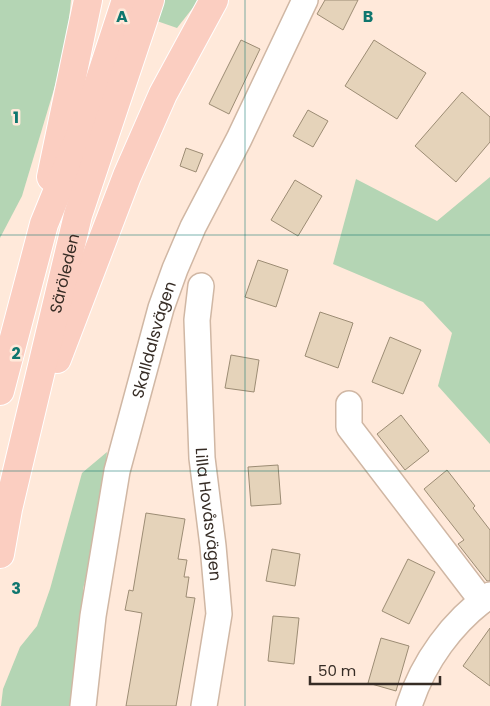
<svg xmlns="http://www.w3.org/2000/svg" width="490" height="706" font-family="Poppins,sans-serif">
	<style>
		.green { fill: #b4d5b4 }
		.building { fill: #e5d3ba; stroke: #9c8c74 }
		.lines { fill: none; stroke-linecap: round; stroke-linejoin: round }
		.minor-casing { stroke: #d0b7a4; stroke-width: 28 }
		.major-casing { stroke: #fff; stroke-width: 30 }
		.minor { stroke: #fff; stroke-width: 25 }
		.major { stroke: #fbcec1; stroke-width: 28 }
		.grid { fill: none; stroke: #0f766e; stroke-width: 1; stroke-opacity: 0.55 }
		.labels { text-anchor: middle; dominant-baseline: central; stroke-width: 5; stroke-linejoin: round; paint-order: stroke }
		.street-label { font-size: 16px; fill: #362c25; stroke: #ffe9da }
		.grid-label { font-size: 16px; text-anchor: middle; font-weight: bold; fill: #0f766e; stroke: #ffe9da; stroke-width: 5; stroke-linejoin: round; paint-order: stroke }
	</style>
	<rect width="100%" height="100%" fill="#ffe9da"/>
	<g class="green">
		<path d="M0 0H71L66 49 22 196 0 238Z"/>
		<path d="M162 0H199L177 28 154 20Z"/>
		<path d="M490 177V444L438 386 452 333 423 302 333 264 356 179 437 221Z"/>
		<path d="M107 452 99 525 83 589 86 612 74 706H1L3 689 20 647 37 626 50 589 82 473Z"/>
	</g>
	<g class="building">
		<path d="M325 0H358L343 30 317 14Z"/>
		<path d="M241 40 260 49 229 114 209 104Z"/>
		<path d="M374 40 426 73 397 119 345 86Z"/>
		<path d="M462 92 490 117V142L456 182 415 146Z"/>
		<path d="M308 110 328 121 313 147 293 136Z"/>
		<path d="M186 148 203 154 196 172 180 166Z"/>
		<path d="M295 180 322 196 298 236 271 220Z"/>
		<path d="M258 260 288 270 276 307 245 297Z"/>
		<path d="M320 312 353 323 338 368 305 356Z"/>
		<path d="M390 337 421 350 403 394 372 382Z"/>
		<path d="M231 355 259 360 254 392 225 388Z"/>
		<path d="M401 415 429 451 405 470 377 434Z"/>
		<path d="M278 465 281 504 251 506 248 467Z"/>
		<path d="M447 470 475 506 473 508 490 530V581H487L458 544 464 540 424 489Z"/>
		<path d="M146 513 185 519 178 559 187 560 184 577H189L186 597 195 598 176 706H126L142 613 125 610 129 590 133 591Z"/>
		<path d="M272 549 300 554 295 586 266 581Z"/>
		<path d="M408 559 435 572 409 624 382 611Z"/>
		<path d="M273 616 299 618 294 664 268 661Z"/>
		<path d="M490 628V686L463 666Z"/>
		<path d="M381 638 409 646 396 691 368 683Z"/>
	</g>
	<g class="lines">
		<defs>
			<g id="minor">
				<path id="s1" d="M201 286 197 320 202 458 213 546 219 614 204 706"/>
				<path d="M349 404V427L482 601"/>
				<path id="s2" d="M83 706 93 616 117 471 161 308 175 269 193 227 239 139 305 0"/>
				<path d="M409 706C423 662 452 622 490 595"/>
			</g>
			<g id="major">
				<path d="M51 177 88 0"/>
				<path d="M57 359 127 176 163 94 214 0"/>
				<path d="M0 391 44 224 88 116 126 0"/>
				<path id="s3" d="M0 554 8 509 78 215 150 0"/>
			</g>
		</defs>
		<use href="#minor" class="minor-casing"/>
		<use href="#major" class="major-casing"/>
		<use href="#minor" class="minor"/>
		<use href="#major" class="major"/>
	</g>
	<path class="grid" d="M245 0V706M0 235H490M0 471H490"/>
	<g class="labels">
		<g class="street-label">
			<text stroke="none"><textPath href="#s3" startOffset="288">Säröleden</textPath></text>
			<text stroke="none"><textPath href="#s2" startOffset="374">Skalldalsvägen</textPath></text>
			<text stroke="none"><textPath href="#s1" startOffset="229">Lilla Hovåsvägen</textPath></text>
		</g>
	</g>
	<g class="grid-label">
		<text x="122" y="22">A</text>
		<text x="368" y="22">B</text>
		<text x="16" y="123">1</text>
		<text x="16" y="359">2</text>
		<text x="16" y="594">3</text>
	</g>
	<path d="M310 676v8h130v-8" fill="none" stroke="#362c25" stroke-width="2.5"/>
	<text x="318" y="676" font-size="15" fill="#362c25" stroke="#ffe9da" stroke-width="4" paint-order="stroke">50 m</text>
</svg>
